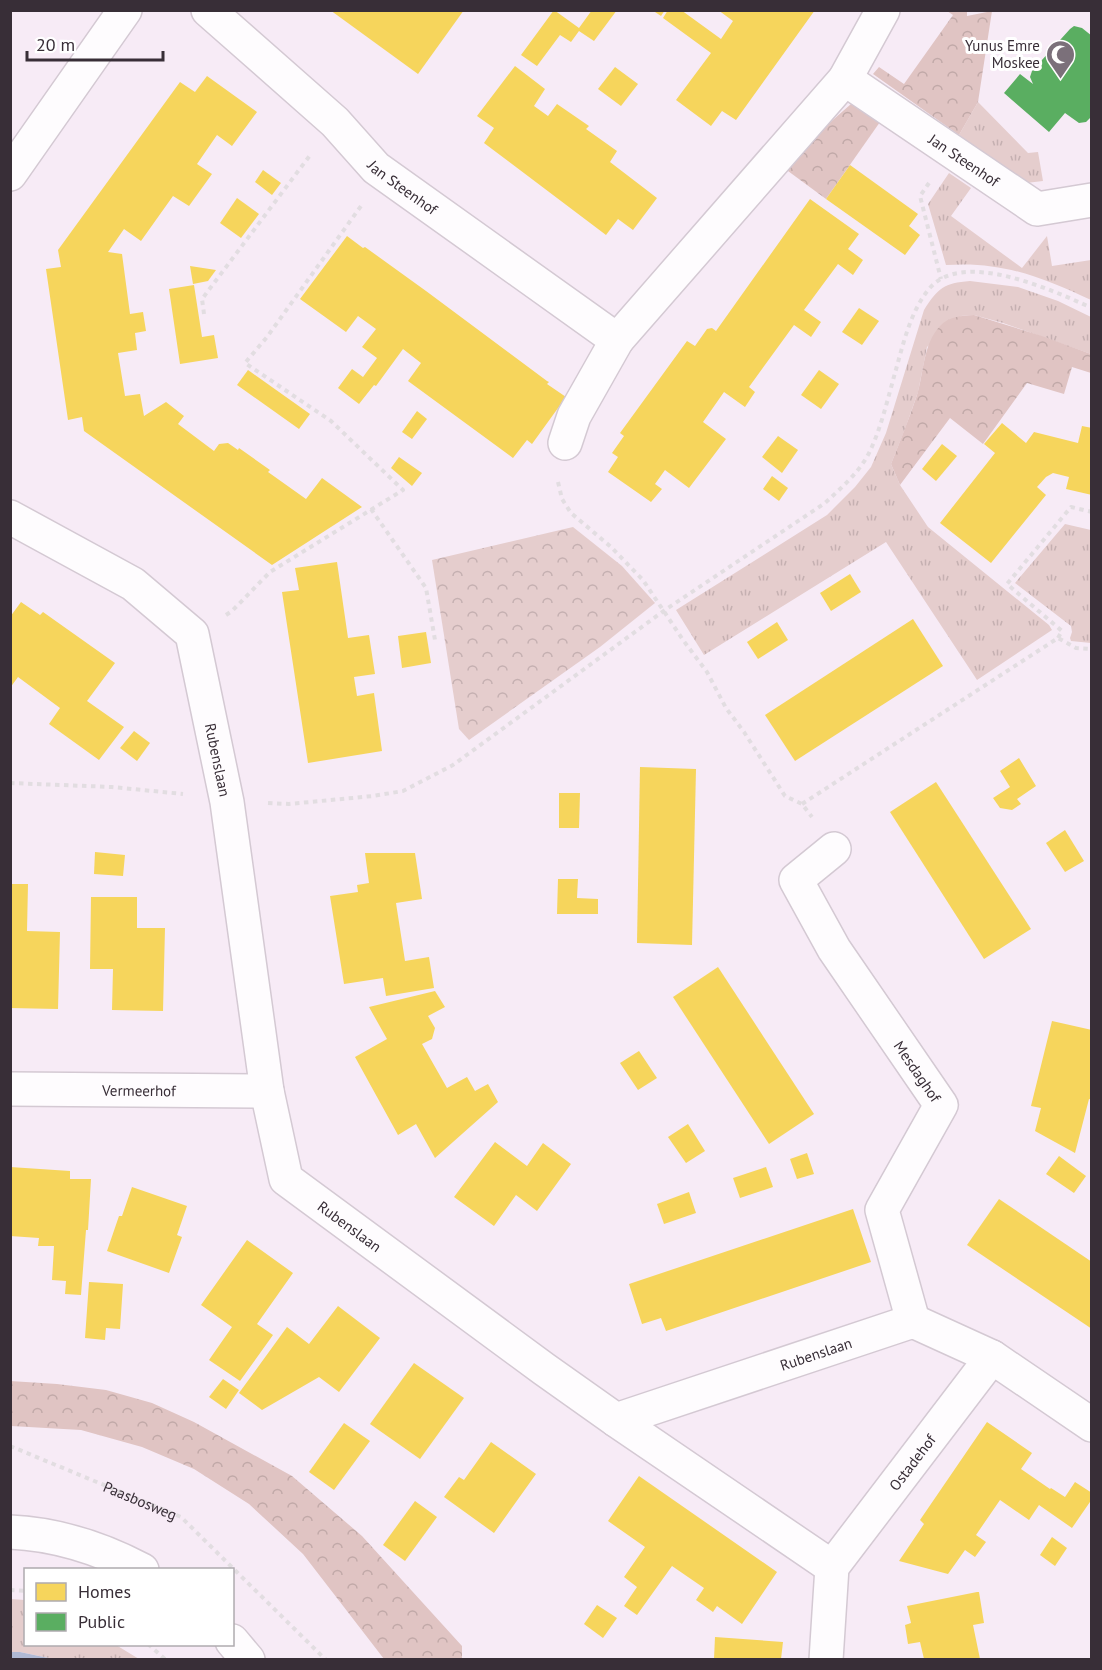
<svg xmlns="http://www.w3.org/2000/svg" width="1102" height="1670" font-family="'PT Sans',sans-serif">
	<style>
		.grass { fill: url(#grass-tufts) }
		.forest { fill: url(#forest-crowns) }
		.park { fill: url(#park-crowns) }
		.water { fill: #b0b9d4 }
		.homes { fill: #f6d55c }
		.public { fill: #5aae61 }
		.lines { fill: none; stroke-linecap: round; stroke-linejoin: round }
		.minor-casing { stroke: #d4c9d3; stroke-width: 36 }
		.tertiary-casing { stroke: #d4c9d3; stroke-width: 36 }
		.path { stroke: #e2dde1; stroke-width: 4; stroke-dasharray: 4.5 4.5; stroke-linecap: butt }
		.minor { stroke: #fefcfe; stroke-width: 33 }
		.tertiary { stroke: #fefcfe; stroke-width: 33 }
		.labels { text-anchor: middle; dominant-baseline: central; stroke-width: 6; stroke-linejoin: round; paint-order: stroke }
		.poi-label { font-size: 15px; fill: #382e37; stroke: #fff; text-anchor: end }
		.street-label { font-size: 15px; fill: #382e37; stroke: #fff }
	</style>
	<defs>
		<pattern id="grass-tufts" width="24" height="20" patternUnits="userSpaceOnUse" patternTransform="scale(1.5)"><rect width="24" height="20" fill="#e5cdcd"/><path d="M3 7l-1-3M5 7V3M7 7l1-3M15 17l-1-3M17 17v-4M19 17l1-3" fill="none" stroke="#c5b0b1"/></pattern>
		<pattern id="forest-crowns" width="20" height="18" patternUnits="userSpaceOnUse" patternTransform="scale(1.5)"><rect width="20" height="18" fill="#e0c4c3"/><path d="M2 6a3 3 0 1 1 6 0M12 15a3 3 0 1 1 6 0" fill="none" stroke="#c1a9a8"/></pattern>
		<pattern id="park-crowns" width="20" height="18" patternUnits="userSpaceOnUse" patternTransform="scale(1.5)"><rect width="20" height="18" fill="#e5cdcd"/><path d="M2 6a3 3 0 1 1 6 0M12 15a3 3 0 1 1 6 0" fill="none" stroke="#c5b0b1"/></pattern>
	</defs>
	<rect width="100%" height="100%" fill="#f7ebf6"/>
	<g class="grass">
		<path d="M978 102 1028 153 1038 152 1043 181 1026 183 959 135Z"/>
		<path d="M949 173 971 188 951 216 1022 268 1047 236 1052 266 1091 260V300C1041 277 1002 261 946 265L928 204Z"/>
		<path d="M970 281 1018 287 1058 301 1091 317V354L1003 323 974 315 961 316 927 347 918 392 905 429 891 464 900 485 928 527 1049 625 1052 630 977 680 886 542 704 655 676 610 827 515 855 487 871 467 886 433 924 310C938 288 944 283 970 281Z"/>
		<path d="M1065 524 1091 530V643L1071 641 1070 638 1072 632 1071 626 1015 583Z"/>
		<path d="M11 1599 25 1600 26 1644 116 1645 139 1659H53L20 1652H11Z"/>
	</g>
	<g class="forest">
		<path d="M947 11H967V16L992 11 978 102 959 135 873 74 879 67 904 84 953 15Z"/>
		<path d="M851 104 880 122 826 199 788 171V162L794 154Z"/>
		<path d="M974 315 1042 336 1091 354V373L1072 367 1064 394 1027 383 983 444 950 418 900 485 891 464C900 441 909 419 917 395 924 372 923 344 940 326 949 316 961 316 974 315Z"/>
		<path d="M10 1381 57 1384 106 1390 152 1403 194 1422 292 1476 362 1536 462 1646V1659H384L303 1554 249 1504 194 1469 142 1447 81 1430 11 1426Z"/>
	</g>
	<path class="park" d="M573 527 622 566 655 603 600 647 469 740 459 729 432 560Z"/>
	<path class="water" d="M10 1652H20L53 1659H11Z"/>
	<g class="homes">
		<path d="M330 10H464L418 74Z"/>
		<path d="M554 10 579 28 592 10H617L594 41 579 31 571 42 560 35 537 66 521 55Z"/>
		<path d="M652 10H665L661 16Z"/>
		<path d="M668 10H681L721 39 733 21 718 10H815L736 120 722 111 711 126 676 100 711 53 663 18Z"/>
		<path d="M515 66 545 89 534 106 548 116 557 104 589 126 586 129 617 151 610 162 657 198 633 230 618 219 606 235 484 143 494 128 477 116Z"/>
		<path d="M615 67 638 84 621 106 598 89Z"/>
		<path d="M207 76 257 112 232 146 217 135 197 164 212 174 189 206 173 196 141 241 124 229 108 252 122 254 130 314 143 312 146 331 135 333 137 350 118 353 125 396 140 394 144 416 166 402 184 416 178 424 214 451 219 444 228 443 238 450 239 448 270 470 268 472 306 499 322 478 362 507 272 565 84 431 82 417 68 420 46 269 61 267 58 250 180 82 195 92Z"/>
		<path d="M850 165 918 214 909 226 920 235 905 255 826 199Z"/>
		<path d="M263 170 281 183 272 195 255 182Z"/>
		<path d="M237 198 259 214 241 238 220 223Z"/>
		<path d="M810 199 859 234 848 249 863 260 853 275 838 264 804 310 821 322 811 337 794 325 749 387 755 392 745 407 724 392 703 422 726 439 689 488 665 470 655 484 662 489 651 502 608 472 618 457 612 453 624 436 620 433 687 341 695 346 707 329 712 328 716 331Z"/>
		<path d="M347 236 363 248 365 247 426 291 547 381 549 382 547 384 566 397 532 444 527 440 513 458 408 381 421 363 403 349 376 386 374 385 359 404 338 388 352 369 363 377 377 358 362 347 376 329 358 316 346 332 300 299Z"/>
		<path d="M190 266 216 270 208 281 193 284Z"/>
		<path d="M194 285 202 337 214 335 218 358 180 364 169 289Z"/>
		<path d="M859 308 879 321 862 345 842 332Z"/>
		<path d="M248 370 310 414 299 429 237 385Z"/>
		<path d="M819 370 839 384 821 409 801 395Z"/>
		<path d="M417 411 427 419 412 439 402 432Z"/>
		<path d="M1002 423 1026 443 1034 432 1078 443 1082 426 1092 428V495L1066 489 1069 477 1053 473 1046 477 1037 487 1046 495 991 563 940 523 995 453 984 444Z"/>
		<path d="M778 436 798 450 782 473 762 457Z"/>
		<path d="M942 444 957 456 936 481 922 469Z"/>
		<path d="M399 457 422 473 412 486 391 468Z"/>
		<path d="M772 476 788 488 779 501 763 489Z"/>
		<path d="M337 562 348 638 369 635 375 674 354 677 357 696 374 693 382 751 308 763 282 592 299 590 295 568Z"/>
		<path d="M850 574 861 592 831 611 820 593Z"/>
		<path d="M21 602 40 615 43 612 115 663 87 701 124 727 99 760 49 724 60 708 18 677 10 688V617Z"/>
		<path d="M913 619 943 666 795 761 765 715Z"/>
		<path d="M777 622 788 640 758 659 747 642Z"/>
		<path d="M426 632 431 663 402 668 398 636Z"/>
		<path d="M134 731 150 743 137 761 120 748Z"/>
		<path d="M1019 758 1036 786 1017 799 1021 804 1012 810 1000 808 993 798 1010 787 1000 771Z"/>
		<path d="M640 767 696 769 692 945 637 943Z"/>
		<path d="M936 782 1031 929 984 959 890 812Z"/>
		<path d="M559 793H580L579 828H559Z"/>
		<path d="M1065 830 1084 861 1065 872 1046 843Z"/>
		<path d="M95 852 125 855 123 876 94 874Z"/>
		<path d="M365 853H415L422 899 396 903 405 961 429 957 434 988 386 996 383 978 344 984 330 896 358 892 357 885 369 883Z"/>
		<path d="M558 879H578L577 898 598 899V914H557Z"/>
		<path d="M10 884H28L27 931 60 932 58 1009 10 1008Z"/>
		<path d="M91 897H137V928H165L163 1011 112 1010 113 969H90Z"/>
		<path d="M718 967 814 1114 769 1144 673 997Z"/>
		<path d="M435 991 445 1007 428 1016 435 1028 432 1039 422 1044 447 1088 467 1077 475 1091 488 1084 498 1102 435 1158 416 1124 398 1135 355 1057 387 1039 369 1007Z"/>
		<path d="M1052 1021 1092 1030V1100L1089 1099 1075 1153 1035 1131 1041 1108 1031 1106Z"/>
		<path d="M639 1051 657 1078 638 1090 620 1063Z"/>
		<path d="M688 1124 705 1151 686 1163 668 1137Z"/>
		<path d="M495 1142 527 1166 543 1143 571 1164 537 1211 516 1195 494 1226 454 1197Z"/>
		<path d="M807 1153 814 1174 797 1179 790 1159Z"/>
		<path d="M1059 1156 1086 1176 1074 1193 1046 1174Z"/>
		<path d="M10 1167 70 1171V1179H91L88 1230H86L81 1295 65 1294 66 1281 52 1280 54 1246H38L39 1238 10 1236Z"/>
		<path d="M766 1167 773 1187 740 1198 733 1178Z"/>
		<path d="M132 1187 187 1206 177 1235 182 1237 169 1273 107 1251 119 1216H122Z"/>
		<path d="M689 1192 696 1213 664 1224 657 1204Z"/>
		<path d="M999 1199 1092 1262V1329L967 1245Z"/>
		<path d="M853 1209 871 1262 666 1331 661 1318 642 1324 629 1284Z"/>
		<path d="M247 1240 293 1273 257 1324 273 1335 240 1381 209 1360 232 1327 201 1305Z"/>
		<path d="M89 1282 123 1284 120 1329 106 1328 105 1340 85 1338Z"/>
		<path d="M338 1306 380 1338 339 1392 319 1377 262 1410 239 1393 287 1327 309 1344Z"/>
		<path d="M414 1363 464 1398 420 1459 370 1424Z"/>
		<path d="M223 1379 239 1390 226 1409 209 1397Z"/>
		<path d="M987 1422 1032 1453 1021 1469 1050 1489 1051 1488 1065 1497 1075 1482 1092 1493V1499L1072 1528 1039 1505 1029 1520 1000 1500 976 1535 986 1542 975 1557 965 1550 948 1574 899 1561 924 1524 920 1520Z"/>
		<path d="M344 1423 370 1441 334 1490 309 1472Z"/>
		<path d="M491 1442 536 1474 494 1533 444 1497 459 1477 464 1480Z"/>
		<path d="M639 1476 777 1572 742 1624 717 1606 713 1612 696 1600 704 1588 672 1566 637 1615 624 1606 637 1587 624 1577 645 1547 608 1521Z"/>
		<path d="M415 1501 437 1517 405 1561 383 1545Z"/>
		<path d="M1052 1537 1067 1548 1055 1566 1040 1555Z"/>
		<path d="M977 1592H979L984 1623 973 1625 980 1659H924L920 1642 908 1644 905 1625 911 1623 907 1606Z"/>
		<path d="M597 1605 617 1618 603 1638 584 1624Z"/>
		<path d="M715 1637 783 1642 781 1659H714Z"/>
	</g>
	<path class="public" d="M1074 26 1082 28 1092 36V116L1086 122 1079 123 1065 113 1049 132 1004 93 1020 74 1033 84 1030 77 1032 71 1070 29Z"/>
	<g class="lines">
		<defs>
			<g id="minor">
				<path id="s2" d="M208 10 335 122 376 168 617 340 845 79 883 10"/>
				<path id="s3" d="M845 79 1037 209 1092 200"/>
				<path d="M10 174 125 10"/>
				<path d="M565 443 574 416 617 340"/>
				<path id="s4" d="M10 517 133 584 192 634 227 802 267 1091 286 1179 544 1369 616 1420 913 1321 992 1357 1092 1425"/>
				<path id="s5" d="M834 849 796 880 834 949 941 1105 882 1210 913 1321"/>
				<path id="s6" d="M10 1089 267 1091"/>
				<path d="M616 1420 832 1567"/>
				<path id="s7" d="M826 1660 832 1567 992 1357"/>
			</g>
			<g id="tertiary">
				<path d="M10 1532C56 1534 102 1549 142 1570"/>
				<path d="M232 1641 248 1660"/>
			</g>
		</defs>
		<use href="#minor" class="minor-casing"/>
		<use href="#tertiary" class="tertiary-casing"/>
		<g class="path">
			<path d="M929 183 920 196 941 279"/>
			<path d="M204 314 202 299 311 154"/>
			<path d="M558 482 562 499 571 513 611 547 643 580 683 640 707 672 726 708 744 732 785 796 802 804 812 817"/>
			<path d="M371 509 426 588 435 640"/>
			<path d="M226 615 232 611 270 572 403 490 331 421 245 363 267 337 361 206"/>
			<path d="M1058 638 1062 631 1007 584 1071 507 1092 512"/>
			<path d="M10 783 112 787 183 794"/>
			<path d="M268 803 289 804 373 796 403 791 453 765 665 610 825 503C841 488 860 472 870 451 881 428 888 398 895 373 903 345 910 312 929 289 962 248 1054 291 1092 308"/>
			<path d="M802 804 1058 638 1076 648 1092 649"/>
			<path id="s1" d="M10 1446 181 1517 326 1660"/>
			<path d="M10 1590 26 1591"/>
			<path d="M148 1644 166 1660"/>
		</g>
		<use href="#minor" class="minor"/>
		<use href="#tertiary" class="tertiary"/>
	</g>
	<defs>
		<symbol id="mosque-pin" viewBox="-11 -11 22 30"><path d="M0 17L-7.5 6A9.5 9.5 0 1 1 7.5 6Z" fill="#7b707a" stroke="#fff"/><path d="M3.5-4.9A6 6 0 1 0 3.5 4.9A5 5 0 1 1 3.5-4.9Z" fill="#fff"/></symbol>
	</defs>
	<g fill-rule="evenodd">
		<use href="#mosque-pin" x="1044" y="38" width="33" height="45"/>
	</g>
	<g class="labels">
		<g class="poi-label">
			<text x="1040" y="45">Yunus Emre<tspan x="1040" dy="17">Moskee</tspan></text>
		</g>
		<g class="street-label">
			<text stroke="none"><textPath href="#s3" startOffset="144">Jan Steenhof</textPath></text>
			<text stroke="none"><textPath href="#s2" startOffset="264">Jan Steenhof</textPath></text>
			<text stroke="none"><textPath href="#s4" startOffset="346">Rubenslaan</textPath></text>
			<text stroke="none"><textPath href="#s5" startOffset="276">Mesdaghof</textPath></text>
			<text stroke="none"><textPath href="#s6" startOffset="129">Vermeerhof</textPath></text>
			<text stroke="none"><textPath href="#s4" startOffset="850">Rubenslaan</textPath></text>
			<text stroke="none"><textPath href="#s4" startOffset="1390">Rubenslaan</textPath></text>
			<text stroke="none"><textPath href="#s7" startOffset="225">Ostadehof</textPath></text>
			<text stroke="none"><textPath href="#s1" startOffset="141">Paasbosweg</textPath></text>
		</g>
	</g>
	<rect width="1102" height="1670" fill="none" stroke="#382e37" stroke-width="24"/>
	<rect x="24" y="1568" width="210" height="78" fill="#ffffff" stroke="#afabaf" stroke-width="1.5"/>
	<rect x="36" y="1583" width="30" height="18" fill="#f6d55c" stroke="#afabaf" stroke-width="1.5"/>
	<text x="78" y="1598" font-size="18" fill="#382e37">Homes</text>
	<rect x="36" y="1613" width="30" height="18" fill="#5aae61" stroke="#afabaf" stroke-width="1.5"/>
	<text x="78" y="1628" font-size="18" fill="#382e37">Public</text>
	<path d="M27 51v9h136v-9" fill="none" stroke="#382e37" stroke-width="3"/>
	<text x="36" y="51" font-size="18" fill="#382e37" stroke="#ffffff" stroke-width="4.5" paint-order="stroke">20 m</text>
</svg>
